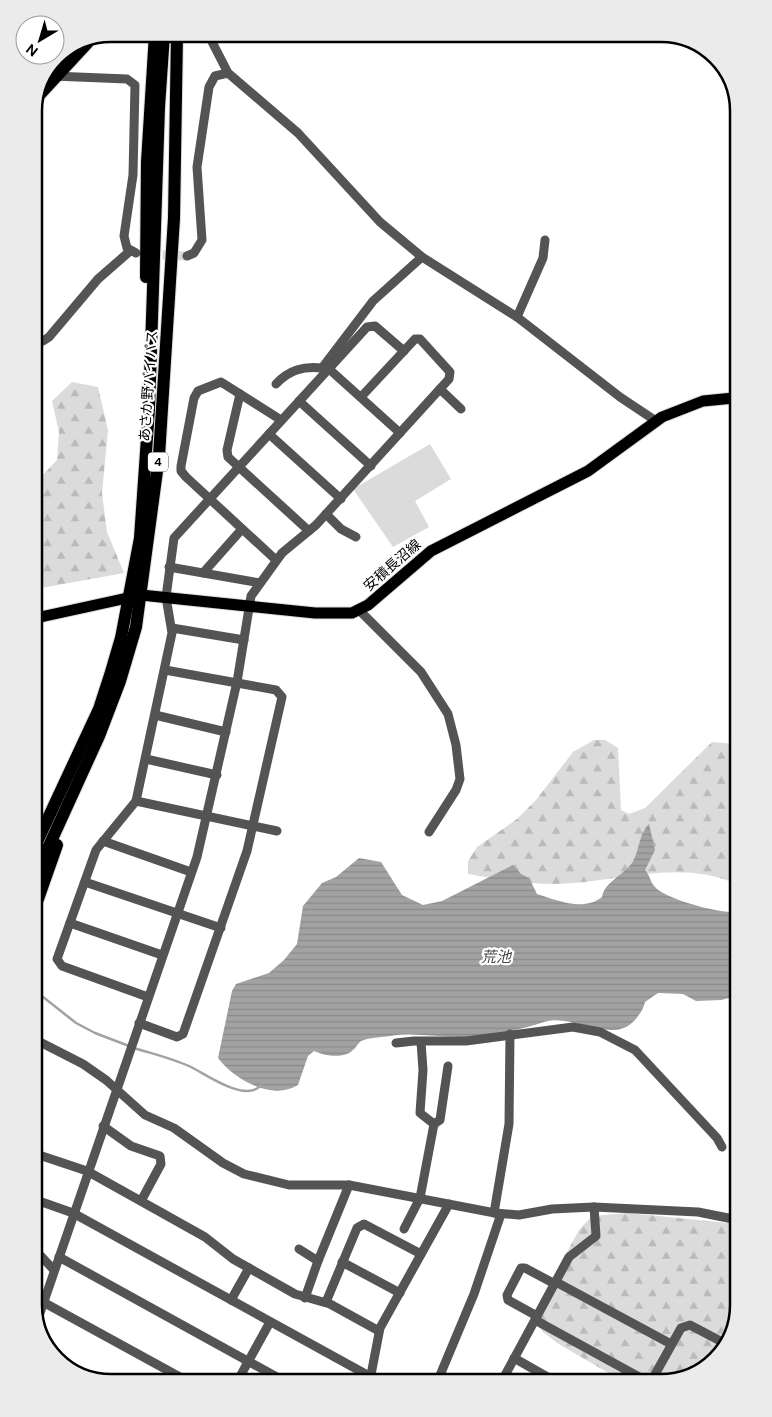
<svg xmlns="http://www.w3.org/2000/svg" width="772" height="1417" font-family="'DM Sans','Noto Sans JP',sans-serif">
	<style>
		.forest { fill: url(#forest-firs) }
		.pitch { fill: #dbdbdb }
		.water { fill: url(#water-rules) }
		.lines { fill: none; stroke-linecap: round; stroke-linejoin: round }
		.stream { stroke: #a2a2a2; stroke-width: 2.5 }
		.minor-tunnel { stroke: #d9d9d9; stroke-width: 9; stroke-dasharray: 9 4.5; stroke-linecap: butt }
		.major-casing { stroke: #dbdbdb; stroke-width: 13 }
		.highway-casing { stroke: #dbdbdb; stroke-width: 14 }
		.minor { stroke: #545454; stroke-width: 9 }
		.major { stroke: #000; stroke-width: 11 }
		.highway { stroke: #000; stroke-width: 12 }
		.labels { text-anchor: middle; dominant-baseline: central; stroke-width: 4.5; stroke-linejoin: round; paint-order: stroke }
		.shield { fill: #fff; stroke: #4c4c4c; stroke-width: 1 }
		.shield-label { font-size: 12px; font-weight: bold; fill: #000 }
		.street-label { font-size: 14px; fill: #000; stroke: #fff }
		.water-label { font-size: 15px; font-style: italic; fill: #434343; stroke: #fff }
		.rim { fill: none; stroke: #000; stroke-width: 2.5 }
	</style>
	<defs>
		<pattern id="forest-firs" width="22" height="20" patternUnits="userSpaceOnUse" patternTransform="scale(1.25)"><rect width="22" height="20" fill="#dbdbdb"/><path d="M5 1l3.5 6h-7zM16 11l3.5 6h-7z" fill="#bababa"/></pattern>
		<pattern id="water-rules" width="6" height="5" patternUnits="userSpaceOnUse" patternTransform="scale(1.25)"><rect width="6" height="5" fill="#a2a2a2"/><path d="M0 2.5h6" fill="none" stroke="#8a8a8a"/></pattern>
	</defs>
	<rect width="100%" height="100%" fill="#fff"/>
	<g class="forest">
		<path d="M72 382 98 387 108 430 102 493 107 532 124 573 36 589V482L57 460 59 432 52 401Z"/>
		<path d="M594 740H605L618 748 621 810 629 814 645 808 712 742 735 744 736 884C680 858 614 883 555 884 526 884 496 879 468 874V861L477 847 517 819 536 800 573 752Z"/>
		<path d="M628 1213 738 1224V1306L725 1349 691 1377 617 1378 557 1343 542 1331 536 1319 538 1305 579 1230 592 1216Z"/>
	</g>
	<path class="pitch" d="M430 444 451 479 415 501 429 527 393 547 353 489Z"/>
	<path class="water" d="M649 824 655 850 645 870C650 875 650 882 655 887 665 899 721 914 736 912L737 996 721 1000 696 1001 683 994 658 993 645 1002C643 1010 640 1014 634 1021 611 1045 573 1013 544 1022 520 1030 492 1036 466 1037 441 1038 416 1032 390 1036 382 1037 368 1038 361 1041 358 1043 356 1048 353 1050 344 1059 325 1056 314 1051L308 1056 298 1085C272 1101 235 1080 218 1058L232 991 236 984 269 973 284 960 297 944 303 906 322 883 336 877 359 858 381 862 402 895 423 905 442 901 513 865 521 874 529 878 537 894C556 900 584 912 602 897 605 881 623 876 632 863 640 851 638 835 649 824Z"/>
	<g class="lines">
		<g class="stream">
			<path d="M38 993 76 1023 95 1033 129 1046"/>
			<path d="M134 1048C153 1054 175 1059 193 1068 208 1076 247 1103 261 1085"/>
		</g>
		<path class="minor-tunnel" d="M149 254 187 256"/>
		<defs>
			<g id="major">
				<path d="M48 77 69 51"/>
				<path d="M39 96 88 43"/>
				<path d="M36 618 141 595 315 613H352L368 605 431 551 588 471 662 417 703 401 734 398"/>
			</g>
			<g id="highway">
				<path d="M146 277 147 162 155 34"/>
				<path d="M37 842 99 709 111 672 121 638 140 538 149 409 159 107 164 34"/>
				<path d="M38 870 99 736 120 681 136 627 159 456 174 218 177 34"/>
				<path d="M38 899 57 845"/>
			</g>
		</defs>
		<use href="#major" class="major-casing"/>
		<use href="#highway" class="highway-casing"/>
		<g class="minor">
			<path d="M208 34 228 73 298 133 380 222 422 257 517 317 620 397 656 421"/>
			<path d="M53 76 127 79 135 85 133 175 124 236 127 248 136 253"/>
			<path d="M187 256 194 253 202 240 197 167 209 87 215 76 228 73"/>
			<path d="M517 317 543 258 545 240"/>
			<path d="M35 341H43L49 337 98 279 130 251"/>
			<path d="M322 368 373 301 422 257"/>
			<path d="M328 368 400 433"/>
			<path d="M276 384C289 370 303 366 322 368"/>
			<path d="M440 389 461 409"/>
			<path d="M240 394 227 450 228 457 309 531"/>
			<path d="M299 401 371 466"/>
			<path d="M269 434 341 499"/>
			<path d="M326 514 341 529 356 537"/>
			<path d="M276 560 186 477 181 471V466L194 398 198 391 221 382 281 420"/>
			<path d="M169 567 260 583"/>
			<path d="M203 573 242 529"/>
			<path d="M360 611 421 672 448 714 456 745 460 779 456 790 429 832"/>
			<path d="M172 628 244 640"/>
			<path d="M155 715 226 732"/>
			<path d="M146 759 217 775"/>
			<path d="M136 801 277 831"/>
			<path d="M103 841 191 872"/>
			<path d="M85 882 221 928"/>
			<path d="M70 923 162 955"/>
			<path d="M148 997 62 966 57 959 96 850 136 801 172 633 166 597 174 538 367 327 375 326 404 351"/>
			<path d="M139 1023 177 1037 183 1034 247 851 282 697 276 690 165 670"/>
			<path d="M38 1041 83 1064 106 1080 145 1115 174 1128 223 1163 244 1174 289 1185H349L495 1213 519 1215 552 1209 594 1207 698 1212 738 1220"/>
			<path d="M421 1042 423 1070 420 1113 434 1124"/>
			<path d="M396 1043 414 1041H466L573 1027 600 1032 635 1050 717 1138 722 1147"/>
			<path d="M434 1124 440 1120 448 1066"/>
			<path d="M103 1126 131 1146 160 1156 161 1164 141 1201"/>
			<path d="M39 1155 87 1171 205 1237 233 1259 295 1294 330 1304 379 1331"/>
			<path d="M39 1201 73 1213 371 1377"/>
			<path d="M494 1213 509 1124 510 1034"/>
			<path d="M404 1229 420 1198 434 1124"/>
			<path d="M299 1249 318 1261"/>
			<path d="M39 1254 54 1270"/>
			<path d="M59 1257 284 1381"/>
			<path d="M342 1262 400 1293"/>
			<path d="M556 1282 671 1344"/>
			<path d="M305 1298 318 1261 349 1185"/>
			<path d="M231 1300 249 1268"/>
			<path d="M43 1302 189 1382"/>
			<path d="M326 1302 357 1228 364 1224 421 1254"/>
			<path d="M40 1313 197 857 237 682 251 596 282 553 316 525 449 379 450 372 420 339H415L361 397"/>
			<path d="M537 1316 508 1300 507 1295 521 1268H525L555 1284"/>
			<path d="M535 1320 641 1378"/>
			<path d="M514 1358 551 1379"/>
			<path d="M62 1363 88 1377"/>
			<path d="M653 1378 681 1328 690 1325 726 1344"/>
			<path d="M503 1379 569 1257 596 1236 594 1207"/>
			<path d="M370 1380 380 1328 449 1204"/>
			<path d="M438 1380 474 1294 501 1214"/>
			<path d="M237 1382 270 1322"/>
		</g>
		<use href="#major" class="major"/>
		<use href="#highway" class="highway"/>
	</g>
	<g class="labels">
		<rect class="shield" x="148" y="452.5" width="20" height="19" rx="4"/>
		<g class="shield-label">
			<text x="158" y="462">4</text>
		</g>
		<g class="street-label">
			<text transform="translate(148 386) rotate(-86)">あさか野バイパス</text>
			<text transform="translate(392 565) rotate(-41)">安積長沼線</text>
		</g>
		<g class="water-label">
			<text x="496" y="957">荒池</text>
		</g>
	</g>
	<path d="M0 0H772V1417H0ZM111 42H661A69 69 0 0 1 730 111V1305A69 69 0 0 1 661 1374H111A69 69 0 0 1 42 1305V111A69 69 0 0 1 111 42Z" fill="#ebebeb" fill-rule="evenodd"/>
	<path class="rim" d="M111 42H661A69 69 0 0 1 730 111V1305A69 69 0 0 1 661 1374H111A69 69 0 0 1 42 1305V111A69 69 0 0 1 111 42Z"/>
	<g transform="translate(40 40) rotate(218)"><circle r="24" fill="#ffffff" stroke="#999999"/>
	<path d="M0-4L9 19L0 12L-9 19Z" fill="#000000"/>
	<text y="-8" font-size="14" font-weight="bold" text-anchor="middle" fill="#000000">N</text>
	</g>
</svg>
